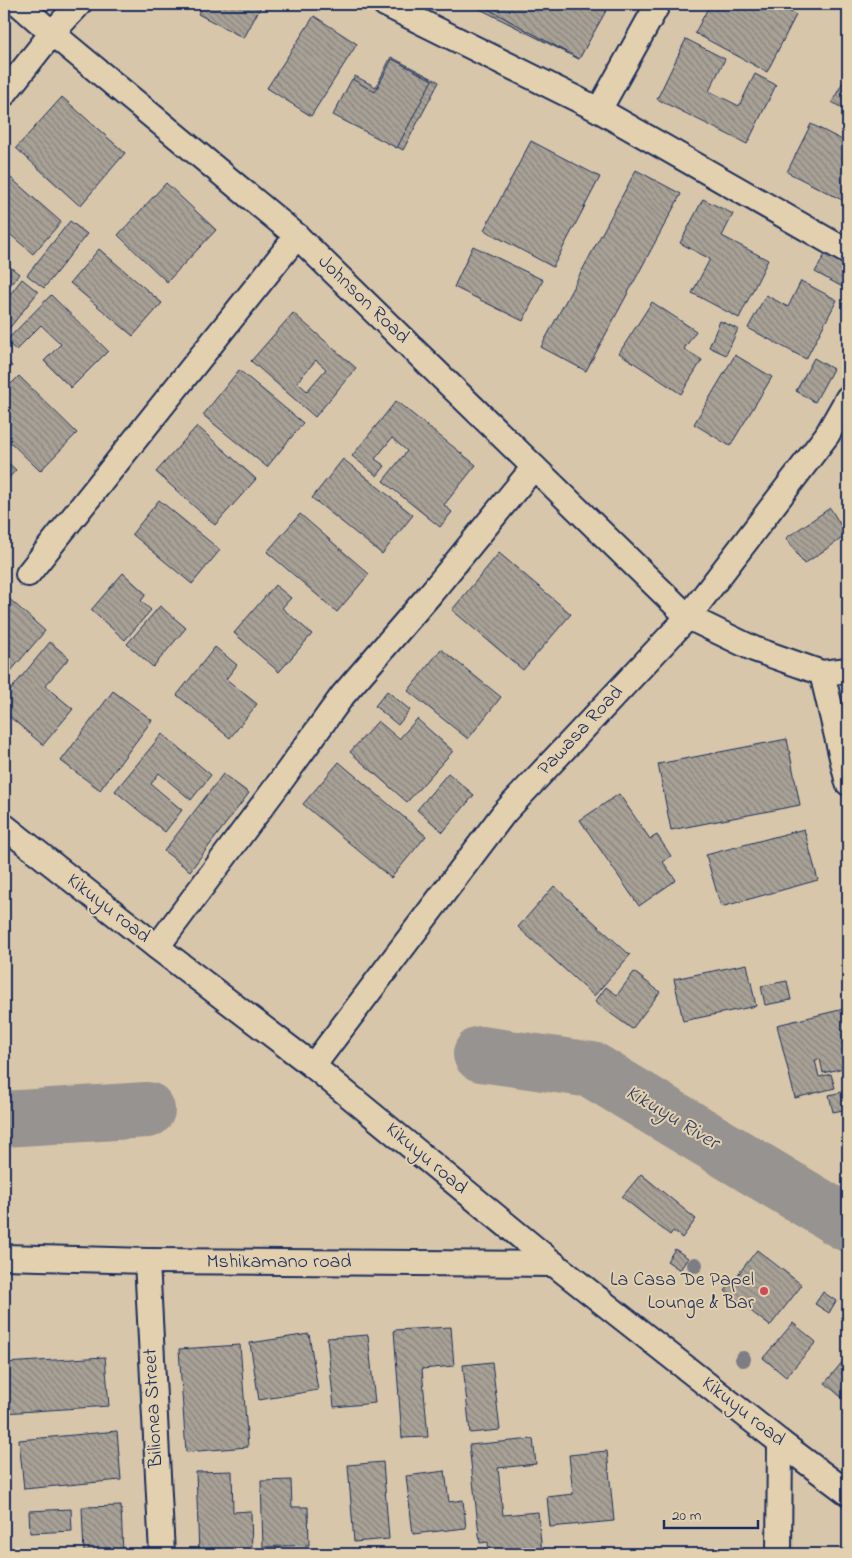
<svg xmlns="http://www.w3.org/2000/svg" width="852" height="1558" font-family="'Indie Flower',sans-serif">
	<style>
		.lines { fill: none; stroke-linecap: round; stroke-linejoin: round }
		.river { stroke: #979390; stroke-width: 56 }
		.building { fill: url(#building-back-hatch); stroke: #1b2f5e; fill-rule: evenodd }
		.minor-casing { stroke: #1b2f5e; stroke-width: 28 }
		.minor { stroke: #e3d0ae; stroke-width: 24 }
		.tree { fill: #7d7d85 }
		.poi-dot { fill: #d1495b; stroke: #e3d0ae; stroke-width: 2 }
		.labels { text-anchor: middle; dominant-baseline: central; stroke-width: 4; stroke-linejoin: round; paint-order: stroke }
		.street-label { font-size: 20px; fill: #1b2f5e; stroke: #e3d0ae }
		.poi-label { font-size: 20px; fill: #1b2f5e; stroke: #e3d0ae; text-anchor: end }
		.water-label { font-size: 21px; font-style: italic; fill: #2e3e66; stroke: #e3d0ae }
	</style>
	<defs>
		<pattern id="building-back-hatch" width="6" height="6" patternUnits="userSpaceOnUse" patternTransform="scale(1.25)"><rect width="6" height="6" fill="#a8a196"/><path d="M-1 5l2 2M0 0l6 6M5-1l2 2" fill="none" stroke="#88847e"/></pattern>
	</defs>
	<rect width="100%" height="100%" fill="#d7c6a9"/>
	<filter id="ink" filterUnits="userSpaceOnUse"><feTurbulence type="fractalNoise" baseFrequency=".02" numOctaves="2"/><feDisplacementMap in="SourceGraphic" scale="10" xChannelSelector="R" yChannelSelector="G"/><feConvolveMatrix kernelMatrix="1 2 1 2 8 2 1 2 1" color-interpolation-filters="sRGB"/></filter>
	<g filter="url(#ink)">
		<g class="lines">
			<g class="river">
				<path d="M481 1054 592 1070 848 1224"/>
				<path d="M4 1119 147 1110"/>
			</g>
		</g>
		<g class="building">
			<path d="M203 4H262L244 38 198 14Z"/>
			<path d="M470 4H599L605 7 579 59Z"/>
			<path d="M479 4H598L607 9 579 59Z"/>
			<path d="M710 4H774L796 15 767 72 695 33Z"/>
			<path d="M314 16 357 44 311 116 267 88Z"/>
			<path d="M686 39 725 59 709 91 739 106 755 74 776 85 747 144 657 99Z"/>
			<path d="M391 57 439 82 403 150 335 114 355 76 376 87Z"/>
			<path d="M392 59 432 80 397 148 333 115 352 79 375 92Z"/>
			<path d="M848 73V112L832 102Z"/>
			<path d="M62 97 125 153 80 206 16 148Z"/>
			<path d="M811 124 848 143V203L787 172Z"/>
			<path d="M531 141 600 177 553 267 484 230Z"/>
			<path d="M636 170 681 194 586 371 541 347Z"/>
			<path d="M4 172 61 222 33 254 4 229Z"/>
			<path d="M166 183 216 230 167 282 118 235Z"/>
			<path d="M703 199 733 214 722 236 768 260 739 318 692 293 710 259 680 243Z"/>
			<path d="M70 221 87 234 44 288 27 275Z"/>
			<path d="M473 246 543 280 523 321 454 287Z"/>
			<path d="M99 249 162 303 133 336 70 283Z"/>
			<path d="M827 251 848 263V290L815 272Z"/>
			<path d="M4 262 19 274 4 293Z"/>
			<path d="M22 279 38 292 4 335V302Z"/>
			<path d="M801 281 837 300 806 359 748 328 766 295 788 307Z"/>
			<path d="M51 295 108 351 71 388 44 361 61 344 41 325 16 350 6 341Z"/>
			<path d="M652 302 696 331 684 349 702 360 681 394 619 353Z"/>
			<path d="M293 313 356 368 315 417 251 361ZM316 360 326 369 307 391 297 382Z"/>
			<path d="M720 321 738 329 726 355 709 347Z"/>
			<path d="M735 355 772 377 730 446 694 424Z"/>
			<path d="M814 358 833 369 815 402 796 391Z"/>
			<path d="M4 359 12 366 4 377Z"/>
			<path d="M239 370 303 423 267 467 203 415Z"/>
			<path d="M19 376 77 433 40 471 4 436V391Z"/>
			<path d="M396 401 476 465 444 505 452 512 440 527 383 481 407 451 392 438 375 459 385 466 377 476 352 456Z"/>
			<path d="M197 426 256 479 215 525 156 472Z"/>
			<path d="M4 459 16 470 4 483Z"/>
			<path d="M343 459 413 515 382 554 312 498Z"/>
			<path d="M159 500 220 550 192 584 132 534Z"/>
			<path d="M830 508 847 535 804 564 786 538Z"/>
			<path d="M300 514 369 574 337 612 267 552Z"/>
			<path d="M499 553 571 614 523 670 452 610Z"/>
			<path d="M123 573 146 594 141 601 151 610 125 640 91 610Z"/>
			<path d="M275 585 291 598 282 608 312 634 279 672 234 633Z"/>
			<path d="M4 594 45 631 4 679Z"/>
			<path d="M160 606 186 628 153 667 127 644Z"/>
			<path d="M50 642 69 658 45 686 73 709 43 745 4 712V698Z"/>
			<path d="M215 647 237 665 226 679 257 704 230 738 177 695Z"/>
			<path d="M441 649 501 697 468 739 408 691Z"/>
			<path d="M113 691 152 720 100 790 61 761Z"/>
			<path d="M387 691 410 710 398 725 375 706Z"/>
			<path d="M417 719 453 751 407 802 350 752 378 721 399 739Z"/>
			<path d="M162 734 211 775 191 800 159 773 151 784 182 810 165 832 115 791Z"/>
			<path d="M787 739 800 805 671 830 658 764Z"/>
			<path d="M339 762 426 836 391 878 303 804Z"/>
			<path d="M448 773 474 795 443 832 417 810Z"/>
			<path d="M223 774 249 793 190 871 164 851Z"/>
			<path d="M619 794 650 839 657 835 671 856 663 862 676 880 639 906 580 820Z"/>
			<path d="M804 829 818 880 721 907 706 855Z"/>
			<path d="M554 886 630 955 594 996 518 927Z"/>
			<path d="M747 964 756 1006 683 1021 674 979Z"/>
			<path d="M634 972 660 992 632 1029 595 1002 606 987 617 995Z"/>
			<path d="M787 981 791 1000 765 1005 761 986Z"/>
			<path d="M848 1008V1067L823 1073 820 1059 815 1060 819 1077 831 1074 835 1088 795 1098 777 1025Z"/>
			<path d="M848 1084V1109L833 1112 829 1095 846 1091 845 1085Z"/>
			<path d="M641 1174 696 1219 682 1238 673 1231 670 1235 622 1197Z"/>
			<path d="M675 1249 688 1258 680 1270 667 1261Z"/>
			<path d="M757 1250 802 1285 770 1326 725 1291Z"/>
			<path d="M823 1292 836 1301 829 1313 815 1304Z"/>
			<path d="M793 1323 816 1342 786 1377 763 1358Z"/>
			<path d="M451 1327 454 1366 422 1369 428 1437 402 1438 394 1330Z"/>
			<path d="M309 1334 318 1390 259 1400 250 1343Z"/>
			<path d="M368 1335 375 1403 334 1407 327 1338Z"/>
			<path d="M240 1345 248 1447 186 1452 179 1349Z"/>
			<path d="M848 1355V1403L825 1383Z"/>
			<path d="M105 1357 109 1406 4 1413V1363Z"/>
			<path d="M492 1362 500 1430 470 1433 463 1365Z"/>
			<path d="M117 1431 121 1480 24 1489 19 1440Z"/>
			<path d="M533 1439 536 1464 498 1468 503 1515 538 1512 542 1553 525 1554H489L488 1542 480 1543 469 1445Z"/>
			<path d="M607 1451 614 1521 550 1527 547 1497 573 1494 569 1455Z"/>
			<path d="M383 1462 389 1539 354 1542 348 1465Z"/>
			<path d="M232 1471 233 1512 251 1511 252 1551 199 1553 196 1472Z"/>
			<path d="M445 1471 449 1502 463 1500 466 1528 413 1534 406 1476Z"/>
			<path d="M291 1480 292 1507H308L309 1545 263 1547 261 1481Z"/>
			<path d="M121 1506 123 1554H84L82 1507Z"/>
			<path d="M71 1509 72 1531 30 1533 29 1511Z"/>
			<path d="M4 1518H6L7 1554H4Z"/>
		</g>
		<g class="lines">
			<defs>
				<g id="minor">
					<path d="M19 4 52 33 297 236 688 617 754 649 822 673 848 670"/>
					<path d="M385 4 599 110 848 252"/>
					<path d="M4 94 52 33 79 4"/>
					<path d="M599 110 658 4"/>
					<path d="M28 574 297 236"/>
					<path d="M822 673 848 783"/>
					<path d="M4 826 157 947 313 1066 554 1264 780 1442 848 1493"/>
					<path d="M157 947 283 778 343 695 431 593 534 467"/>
					<path d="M313 1066 504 813 688 617 827 435 848 398"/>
					<path d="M4 1257 147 1261 554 1264"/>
					<path d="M147 1261 162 1554"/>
					<path d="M779 1554 780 1442"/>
				</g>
			</defs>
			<use href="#minor" class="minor-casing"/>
			<use href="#minor" class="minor"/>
		</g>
		<g class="tree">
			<circle cx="695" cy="1265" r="8"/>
			<circle cx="743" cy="1359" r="8"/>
		</g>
	</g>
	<circle class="poi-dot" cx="764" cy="1291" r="5"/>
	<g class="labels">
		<g class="street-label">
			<text transform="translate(363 300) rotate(44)">Johnson Road</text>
			<text transform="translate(581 731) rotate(-47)">Pawasa Road</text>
			<text transform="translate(108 909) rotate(38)">Kikuyu road</text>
			<text transform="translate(426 1159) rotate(40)">Kikuyu road</text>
			<text x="279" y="1262">Mshikamano road</text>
			<text transform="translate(154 1408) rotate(-93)">Bilionea Street</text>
			<text transform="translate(743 1412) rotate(38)">Kikuyu road</text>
		</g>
		<g class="poi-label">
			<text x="754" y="1280">La Casa De Papel<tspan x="754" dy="23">Lounge &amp; Bar</tspan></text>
		</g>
		<g class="water-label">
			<text transform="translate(672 1118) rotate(31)">Kikuyu River</text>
		</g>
	</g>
	<rect width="852" height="1558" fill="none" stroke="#e3d0ae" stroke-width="20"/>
	<rect x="10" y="10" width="832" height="1538" fill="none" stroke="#1b2f5e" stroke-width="2" filter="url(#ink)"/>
	<path d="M664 1520v8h94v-8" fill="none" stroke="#1b2f5e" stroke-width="2.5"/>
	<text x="672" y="1520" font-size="15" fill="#1b2f5e" stroke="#e3d0ae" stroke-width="4" paint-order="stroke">20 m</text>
</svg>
